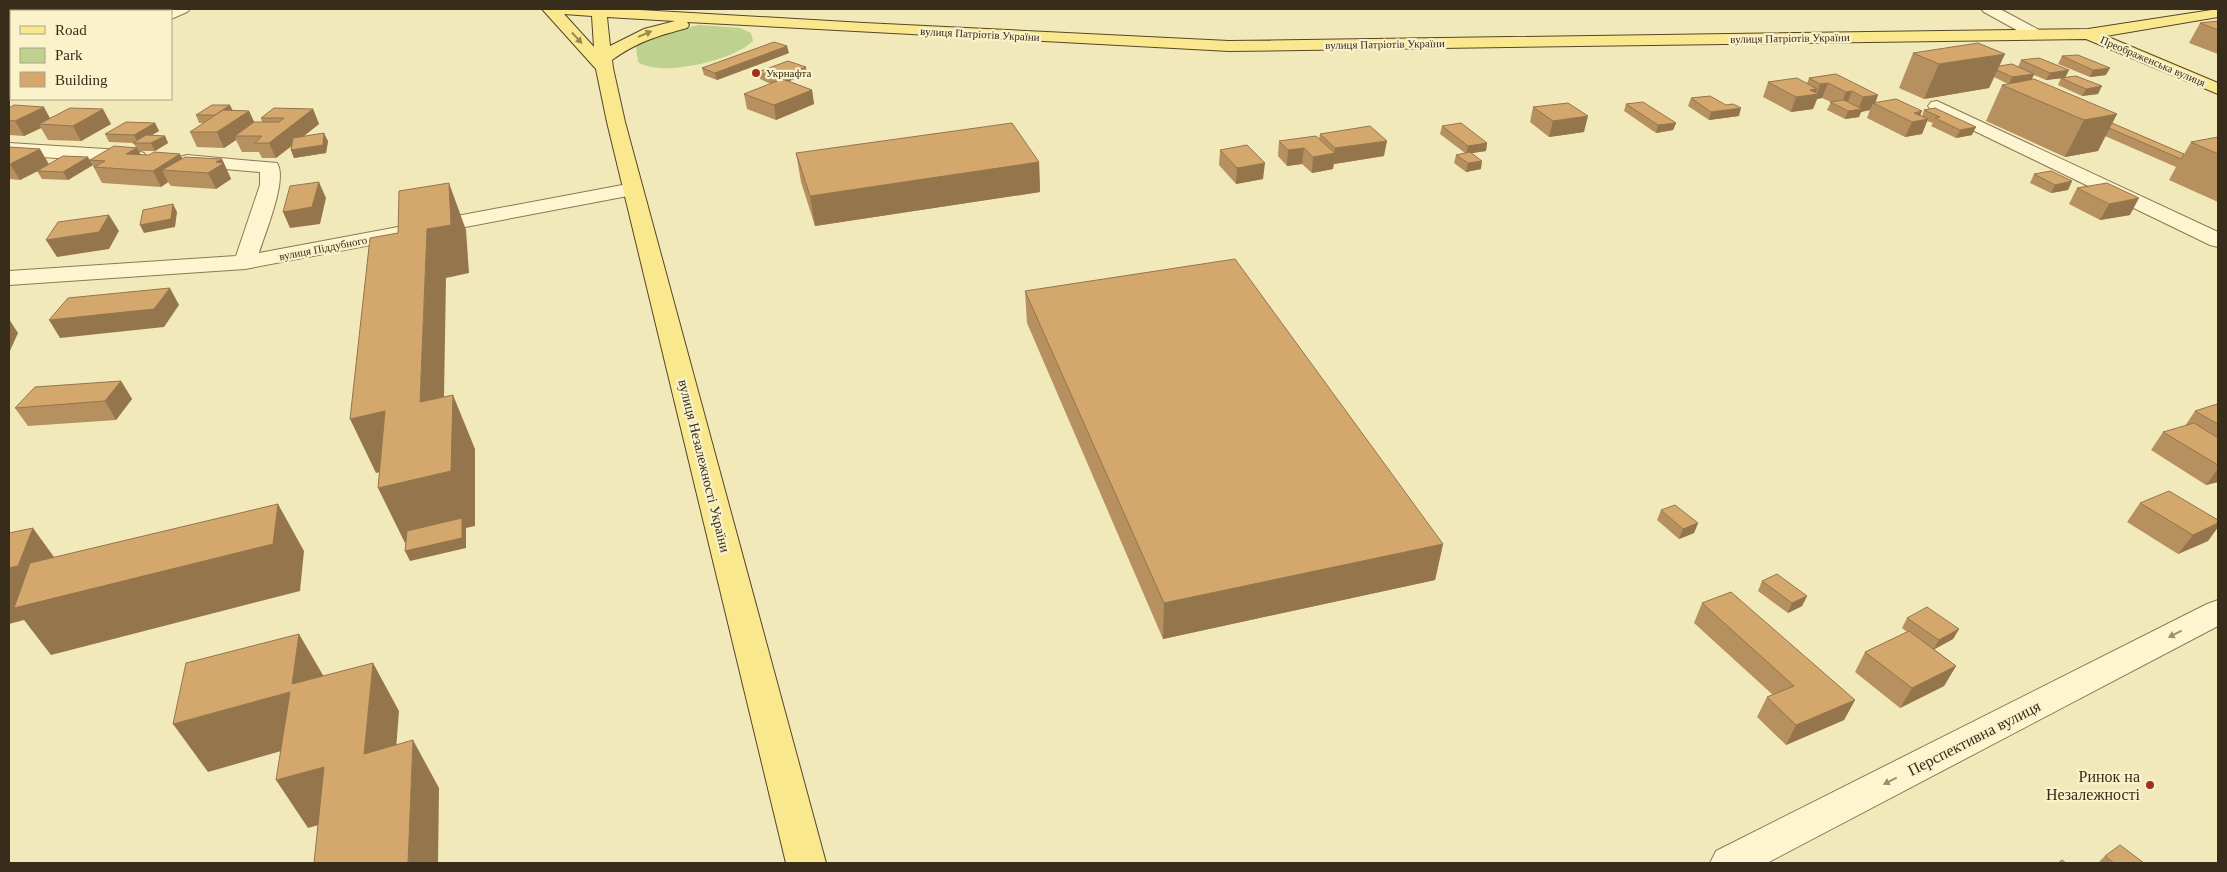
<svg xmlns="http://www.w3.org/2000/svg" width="2227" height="872" font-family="Georgia,serif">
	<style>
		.green { fill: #bfd18e }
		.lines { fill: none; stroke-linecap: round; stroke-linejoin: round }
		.minor-casing { stroke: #8b7953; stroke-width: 2 }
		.major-casing { stroke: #584529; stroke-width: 2 }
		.minor { fill: #fcf5cf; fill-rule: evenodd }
		.major { fill: #fae88e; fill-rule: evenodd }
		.wall { fill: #b6905e }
		.shaded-wall { fill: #94754c }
		.building { fill: #d4a76d; stroke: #94754c }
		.oneway { fill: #998a54 }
		.oneway2 { fill: #9a9174 }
		.poi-dot { fill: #a02f1d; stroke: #f9f2cb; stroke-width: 2 }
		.labels { text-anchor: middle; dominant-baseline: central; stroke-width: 4.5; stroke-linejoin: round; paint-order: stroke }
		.far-street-label { font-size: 11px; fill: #382d1a; stroke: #f9f2cb }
		.far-poi-label { font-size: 11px; fill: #382d1a; stroke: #f9f2cb; text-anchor: start }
		.street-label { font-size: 14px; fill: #382d1a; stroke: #f9f2cb }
		.near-street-label { font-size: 16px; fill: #382d1a; stroke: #f9f2cb }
		.near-poi-label { font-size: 16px; fill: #382d1a; stroke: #f9f2cb; text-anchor: end }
	</style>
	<rect width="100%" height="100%" fill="#f2e9bb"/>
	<path class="green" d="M700 25 740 28 751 33 753 41C734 60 662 78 638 62L636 47C651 32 679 29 700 25Z"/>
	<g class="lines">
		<defs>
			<g id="minor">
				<path d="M170 9H190L187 12 171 19V11H165Z"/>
				<path d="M1981 9H2000L2043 32 2045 35 2043 38H2031L1984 12Z"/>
				<rect x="9" y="39" width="2" height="10"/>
				<path d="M1937 101 2218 232V247L2210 245 1931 110 1928 106 1931 102Z"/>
				<path d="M9 143 137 151 144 153 147 157 144 161 137 163 9 155Z"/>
				<path d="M187 155 277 163C288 179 265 233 259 253L633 183 640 185 643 189 640 193 633 195 245 269 9 285V271L236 256 260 185V172L180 165 177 161 180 157Z"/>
				<path d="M2218 600V626L1767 863H1710L1716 851 2207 604Z"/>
			</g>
			<path id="major" d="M542 9H623L864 23 1229 41 2088 29 2218 9V17L2106 36 2218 83V94L2086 39 1229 51 687 22 689 25 687 28C657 36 637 42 612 60L613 68 625 122 826 863H786L607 122 596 69ZM564 14 592 16 594 47ZM607 17 675 21 644 29 610 46Z"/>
		</defs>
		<use href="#minor" class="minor-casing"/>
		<use href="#major" class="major-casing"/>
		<use href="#minor" class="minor"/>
		<use href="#major" class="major"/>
	</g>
	<g class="wall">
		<path d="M9 9H130L124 11 11 12H9Z"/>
		<path d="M2218 21V54L2189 43 2200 23Z"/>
		<rect x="9" y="23" width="2" height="13"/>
		<path d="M789 53 717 80 704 75 702 68Z"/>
		<path d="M1913 53 1999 66 2018 67 2021 60 2069 70 2065 77 2098 94 2082 96 2058 85 2061 78 2046 80 2034 75 2031 80 2117 114 2112 123 2184 154 2191 142 2218 137V202L2169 180 2176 167 2105 136 2098 151 2065 157 1986 121 2002 85 2008 84 1994 77 1989 88 1924 99 1899 88Z"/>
		<path d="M2062 56 2106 75 2090 77 2058 64Z"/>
		<path d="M758 72 807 74 789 81 812 90 814 104 776 120 747 109 744 94 771 84 760 79Z"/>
		<path d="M1836 74 1875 103 1922 116 1924 110 1935 108 1972 135 1956 138 1931 126 1933 123 1927 121 1922 134 1905 137 1867 118 1870 110 1861 112 1859 117 1845 119 1827 110 1831 102 1822 98 1817 99 1813 109 1791 112 1763 97 1768 82 1807 83 1809 78Z"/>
		<path d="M1691 98 1739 116 1709 120 1688 106Z"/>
		<path d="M1626 104 1676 123 1673 130 1656 133 1624 111Z"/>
		<path d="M1533 107 1584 132 1549 137 1530 122Z"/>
		<path d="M9 108 50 119 111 124 81 141 48 140 41 128 24 136 9 135Z"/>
		<path d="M313 109 319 124 304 136 328 141 326 153 294 158 291 150 292 146 276 158H262L259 152H242L236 140 224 148 197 147 190 132 204 123H199L196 115 232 110 249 111 254 122H262L261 118Z"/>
		<path d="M155 123 159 131 152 135 165 136 168 143 155 151H139L141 155 182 158 222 159 231 179 216 189 171 186 168 182 161 187 102 183 90 160 136 147 133 143 109 142 105 134Z"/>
		<path d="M1442 126 1487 143 1486 151 1472 153 1481 169 1466 172 1454 163 1456 155 1465 153 1440 134Z"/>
		<path d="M1320 134 1384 156 1334 164 1333 169 1312 173 1302 164 1287 166 1278 156 1279 141 1319 139Z"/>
		<path d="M9 147 40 149 49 164 93 165 68 180 42 179 37 171 40 170 20 180 9 179Z"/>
		<path d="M1220 150 1263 179 1236 184 1219 165Z"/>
		<path d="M796 153 1039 162 1040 192 815 226 801 182Z"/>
		<path d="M2034 174 2072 181 2068 190 2051 193 2030 183Z"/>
		<path d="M2077 188 2130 215 2100 220 2069 204Z"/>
		<path d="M1025 291 1443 544 1435 580 1163 639 1027 323Z"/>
		<path d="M121 381 132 399 116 420 28 426 15 408Z"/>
		<path d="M2218 404V482L2206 485 2151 450 2163 432 2185 426 2195 411Z"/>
		<path d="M2140 503 2218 520V527L2208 541 2178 554 2127 522Z"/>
		<path d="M1661 510 1698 523 1694 533 1679 539 1657 520Z"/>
		<path d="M1762 581 1807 596 1802 606 1788 613 1758 591Z"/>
		<path d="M1702 603 1855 700 1844 720 1786 745 1757 717 1767 697 1773 695 1694 623Z"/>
		<path d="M1907 618 1959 629 1953 639 1934 649 1956 666 1944 686 1900 708 1855 672 1865 652 1907 632 1902 628Z"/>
		<path d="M2105 856 2144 863H2098Z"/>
	</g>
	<g class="shaded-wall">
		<path d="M106 9H130L124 11H107Z"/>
		<path d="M787 46 789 53 717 80 715 73Z"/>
		<path d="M9 53 11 57 9 60Z"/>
		<path d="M2005 54 1989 88 1924 99 1939 64Z"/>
		<path d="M806 67 807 74 777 86 776 79Z"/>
		<path d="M2110 68 2106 75 2090 77 2093 70Z"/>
		<path d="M2069 70 2065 78 2046 80 2050 73Z"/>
		<path d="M2034 74 2031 81 2009 84 2012 77Z"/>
		<path d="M11 76V93H9V78Z"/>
		<path d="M1828 83 1822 98 1817 99 1813 109 1791 112 1796 97 1810 90 1817 89 1815 95 1817 94 1820 84Z"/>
		<path d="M2102 86 2098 94 2082 96 2086 89Z"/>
		<path d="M812 90 814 104 776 120 774 105Z"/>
		<path d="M1852 91 1846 106 1840 107 1846 92Z"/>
		<path d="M1878 95 1875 104 1873 103 1870 110 1861 112 1859 117 1845 119 1848 111 1858 110 1863 97Z"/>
		<path d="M230 105 234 113 215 115Z"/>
		<path d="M44 107 52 122 39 124 41 128 24 136 15 121Z"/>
		<path d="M1741 108 1739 116 1709 120 1711 112Z"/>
		<path d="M103 109 111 124 81 141 73 126Z"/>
		<path d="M313 109 319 124 276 158 269 143Z"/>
		<path d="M249 111 256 126 235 136 236 140 224 148 217 132Z"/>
		<path d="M1922 111 1918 121 1928 119 1922 134 1905 137 1912 122 1914 113Z"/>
		<path d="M2117 114 2098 151 2065 157 2084 120Z"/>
		<path d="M1588 116 1584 132 1549 137 1553 121Z"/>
		<path d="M155 123 159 131 138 143 134 135Z"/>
		<path d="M1676 123 1673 130 1656 133 1658 125Z"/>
		<path d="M1976 127 1972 135 1956 138 1960 130Z"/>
		<path d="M324 133 328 141 326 153 294 158 291 150Z"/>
		<path d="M165 136 168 143 155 151 151 143Z"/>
		<path d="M1387 141 1384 156 1334 164 1335 148Z"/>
		<path d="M1487 143 1486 151 1466 154 1468 146Z"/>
		<path d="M137 148 145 163 126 154Z"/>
		<path d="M1304 148 1302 164 1287 166 1288 150Z"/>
		<path d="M40 149 49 165 20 180 10 164Z"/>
		<path d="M1335 153 1333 169 1312 173 1313 157Z"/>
		<path d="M180 154 188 170H162L168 182 161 187 153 171Z"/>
		<path d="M88 157 93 165 68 180 63 172Z"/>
		<path d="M222 159 231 179 216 189 208 173 216 162Z"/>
		<path d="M1482 161 1481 169 1466 172 1468 163Z"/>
		<path d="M1039 162 1040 192 815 226 810 196Z"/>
		<path d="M1265 163 1263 179 1236 184 1237 168Z"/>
		<path d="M2072 181 2068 190 2051 193 2055 185Z"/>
		<path d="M319 182 326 198 320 224 290 228 283 212Z"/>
		<path d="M449 183 466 230 469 273 446 278 443 455 420 402 427 229Z"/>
		<path d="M2139 198 2130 215 2100 220 2109 204Z"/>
		<path d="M173 204 177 212 175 227 144 233 140 225Z"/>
		<path d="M109 215 119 231 109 249 57 257 46 240Z"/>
		<path d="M170 288 179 305 164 327 60 338 49 320Z"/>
		<path d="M9 319 18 333 9 353Z"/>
		<path d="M121 381 132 399 116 420 105 401Z"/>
		<path d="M453 395 475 449V526L466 528V548L410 561 405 551 462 529 405 543 378 488Z"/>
		<path d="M385 411 410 465 376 473 350 419Z"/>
		<path d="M2218 469V482L2206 485Z"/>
		<path d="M278 504 304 551 300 591 51 655 24 620 9 624V568L33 528 67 575Z"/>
		<path d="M1698 523 1694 533 1679 539 1683 529Z"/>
		<path d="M2218 523V527L2208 541 2178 554 2193 535Z"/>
		<path d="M1443 544 1435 580 1163 639 1164 603Z"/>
		<path d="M1807 596 1802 606 1788 613 1792 603Z"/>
		<path d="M1959 629 1953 639 1933 650 1939 640Z"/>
		<path d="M299 634 327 682 292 684Z"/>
		<path d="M373 663 399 711 392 802 364 754Z"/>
		<path d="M1956 666 1944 686 1900 708 1912 688Z"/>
		<path d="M290 692 320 740 208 772 173 724Z"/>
		<path d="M1855 700 1844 720 1786 745 1796 725Z"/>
		<path d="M413 740 439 788 438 863H408Z"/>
		<path d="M324 767 354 815 308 828 276 780Z"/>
	</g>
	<g class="building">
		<path d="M2218 21V30L2200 23Z"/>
		<rect x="9" y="23" width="2" height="6"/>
		<path d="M774 42 787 46 715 73 702 68Z"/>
		<path d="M1978 43 2005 54 1939 64 1913 53Z"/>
		<path d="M2078 55 2110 68 2093 70 2062 56Z"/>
		<path d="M2039 58 2069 70 2050 73 2021 60Z"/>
		<path d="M788 61 806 67 776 79 758 72Z"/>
		<path d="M2012 64 2034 74 2012 77 1997 70 1999 66Z"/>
		<path d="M9 67H11V76L9 78Z"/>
		<path d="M1836 74 1878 95 1863 97 1852 91 1846 92 1828 83 1820 84 1809 78Z"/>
		<path d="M2076 76 2102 86 2086 89 2061 78Z"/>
		<path d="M1797 78 1817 89 1810 90 1819 94 1796 97 1768 82Z"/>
		<path d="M782 79 812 90 774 105 744 94Z"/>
		<path d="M2034 79 2117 114 2084 120 2002 85Z"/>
		<path d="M1710 96 1726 105 1733 104 1741 108 1711 112 1691 98Z"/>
		<path d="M1896 99 1922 111 1914 113 1928 119 1912 122 1873 103Z"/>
		<path d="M1844 100 1862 109 1848 111 1830 102Z"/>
		<path d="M1643 102 1676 123 1658 125 1626 104Z"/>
		<path d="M1568 103 1588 116 1553 121 1533 107Z"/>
		<path d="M14 105 44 107 15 121 9 120V108Z"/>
		<path d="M212 105H230L215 115H196Z"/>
		<path d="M70 108 103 109 73 126 39 124Z"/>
		<path d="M274 108 313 109 269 143H255L262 136H235L254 122H279L284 118H261Z"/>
		<path d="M1935 108 1976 127 1960 130 1935 118 1940 117 1924 110Z"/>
		<path d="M223 110 249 111 217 132H190Z"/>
		<path d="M126 122 155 123 134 135 105 134Z"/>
		<path d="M1012 123 1039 162 810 196 796 153Z"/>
		<path d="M1461 123 1487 143 1468 146 1442 126Z"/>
		<path d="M2112 123 2184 154 2181 159 2109 128Z"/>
		<path d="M1370 126 1387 141 1335 148 1320 134Z"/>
		<path d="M324 133 323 145 291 150 293 138Z"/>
		<path d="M146 135 165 136 151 143H133Z"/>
		<path d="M1316 136 1335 153 1313 157 1304 148 1288 150 1279 141Z"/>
		<path d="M2218 137V154L2191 142Z"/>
		<path d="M1247 145 1265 163 1237 168 1220 150Z"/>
		<path d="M114 146 137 148 126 154 149 155 154 152 180 154 153 171 94 167 105 161 90 160Z"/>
		<path d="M9 147 40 149 10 164H9Z"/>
		<path d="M1470 152 1482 161 1468 163 1456 155Z"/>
		<path d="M63 156 88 157 63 172 37 171Z"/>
		<path d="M185 157 222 159 216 162 224 163 208 173 162 170Z"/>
		<path d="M2051 171 2072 181 2055 185 2034 174Z"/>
		<path d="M319 182 312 207 283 212 290 186Z"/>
		<path d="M449 183 451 225 427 229 420 402 453 395 451 471 378 488 385 411 350 419 370 238 398 233 399 191Z"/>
		<path d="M2107 183 2139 198 2109 204 2077 188Z"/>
		<path d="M173 204 171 219 140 225 143 210Z"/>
		<path d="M109 215 99 232 46 240 58 222Z"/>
		<path d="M1235 259 1443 544 1164 603 1025 291Z"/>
		<path d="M170 288 154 309 49 320 68 298Z"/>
		<path d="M121 381 105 401 15 408 35 387Z"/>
		<path d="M2217 404H2218V424L2195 411Z"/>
		<path d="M2194 423 2218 438V465L2163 432Z"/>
		<path d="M2169 491 2218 520V523L2193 535 2140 503Z"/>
		<path d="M278 504 273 544 14 608 30 563Z"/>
		<path d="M1675 505 1698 523 1683 529 1661 510Z"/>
		<path d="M462 518V538L405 551 407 531Z"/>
		<path d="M33 528 18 566 9 568V533Z"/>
		<path d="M1777 574 1807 596 1792 603 1762 581Z"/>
		<path d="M1731 592 1855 700 1796 725 1767 697 1794 686 1702 603Z"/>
		<path d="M1927 607 1959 629 1939 640 1907 618Z"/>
		<path d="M1909 631 1956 666 1912 688 1865 652Z"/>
		<path d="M299 634 292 684 373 663 364 754 413 740 408 863H314L324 767 276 780 290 692 173 724 186 663Z"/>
		<path d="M2120 845 2144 863H2114L2105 856Z"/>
		<path d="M2062 860 2066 863H2058Z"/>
	</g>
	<defs><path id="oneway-solid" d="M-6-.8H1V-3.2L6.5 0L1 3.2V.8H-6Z" transform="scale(1.25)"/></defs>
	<g class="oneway">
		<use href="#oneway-solid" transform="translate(645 34) rotate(-23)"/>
		<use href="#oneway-solid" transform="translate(577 38) rotate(47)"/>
	</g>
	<g class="oneway2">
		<use href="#oneway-solid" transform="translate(2175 634) rotate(153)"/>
		<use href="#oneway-solid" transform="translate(1890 781) rotate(153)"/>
	</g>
	<g class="poi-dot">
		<circle cx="756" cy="73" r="5"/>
		<circle cx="2150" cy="785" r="5"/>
	</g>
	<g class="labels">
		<g class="far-street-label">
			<text transform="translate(980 34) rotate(3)">вулиця Патріотів України</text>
			<text transform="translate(1790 38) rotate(-1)">вулиця Патріотів України</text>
			<text transform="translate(1385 44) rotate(-1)">вулиця Патріотів України</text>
			<text transform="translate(2153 61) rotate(23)">Преображенська вулиця</text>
			<text transform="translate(323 248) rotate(-11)">вулиця Піддубного</text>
		</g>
		<g class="far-poi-label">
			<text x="766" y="73">Укрнафта</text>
		</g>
		<g class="street-label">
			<text transform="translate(704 466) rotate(76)">вулиця Незалежності України</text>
		</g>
		<g class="near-street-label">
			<text transform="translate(1974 738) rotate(-27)">Перспективна вулиця</text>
		</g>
		<g class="near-poi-label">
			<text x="2140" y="776">Ринок на<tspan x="2140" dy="18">Незалежності</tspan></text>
		</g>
	</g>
	<rect width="2227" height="872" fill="none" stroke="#382d1a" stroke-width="20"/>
	<rect x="10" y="10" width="162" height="90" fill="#f9f2cb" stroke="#aca384"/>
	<rect x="20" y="26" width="25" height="8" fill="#fae88e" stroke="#aca384"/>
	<text x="55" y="35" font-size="15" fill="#382d1a">Road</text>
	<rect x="20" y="48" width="25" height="15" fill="#bfd18e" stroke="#aca384"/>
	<text x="55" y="60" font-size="15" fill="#382d1a">Park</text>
	<rect x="20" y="72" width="25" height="15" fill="#d4a76d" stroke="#aca384"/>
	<text x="55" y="85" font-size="15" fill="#382d1a">Building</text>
</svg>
